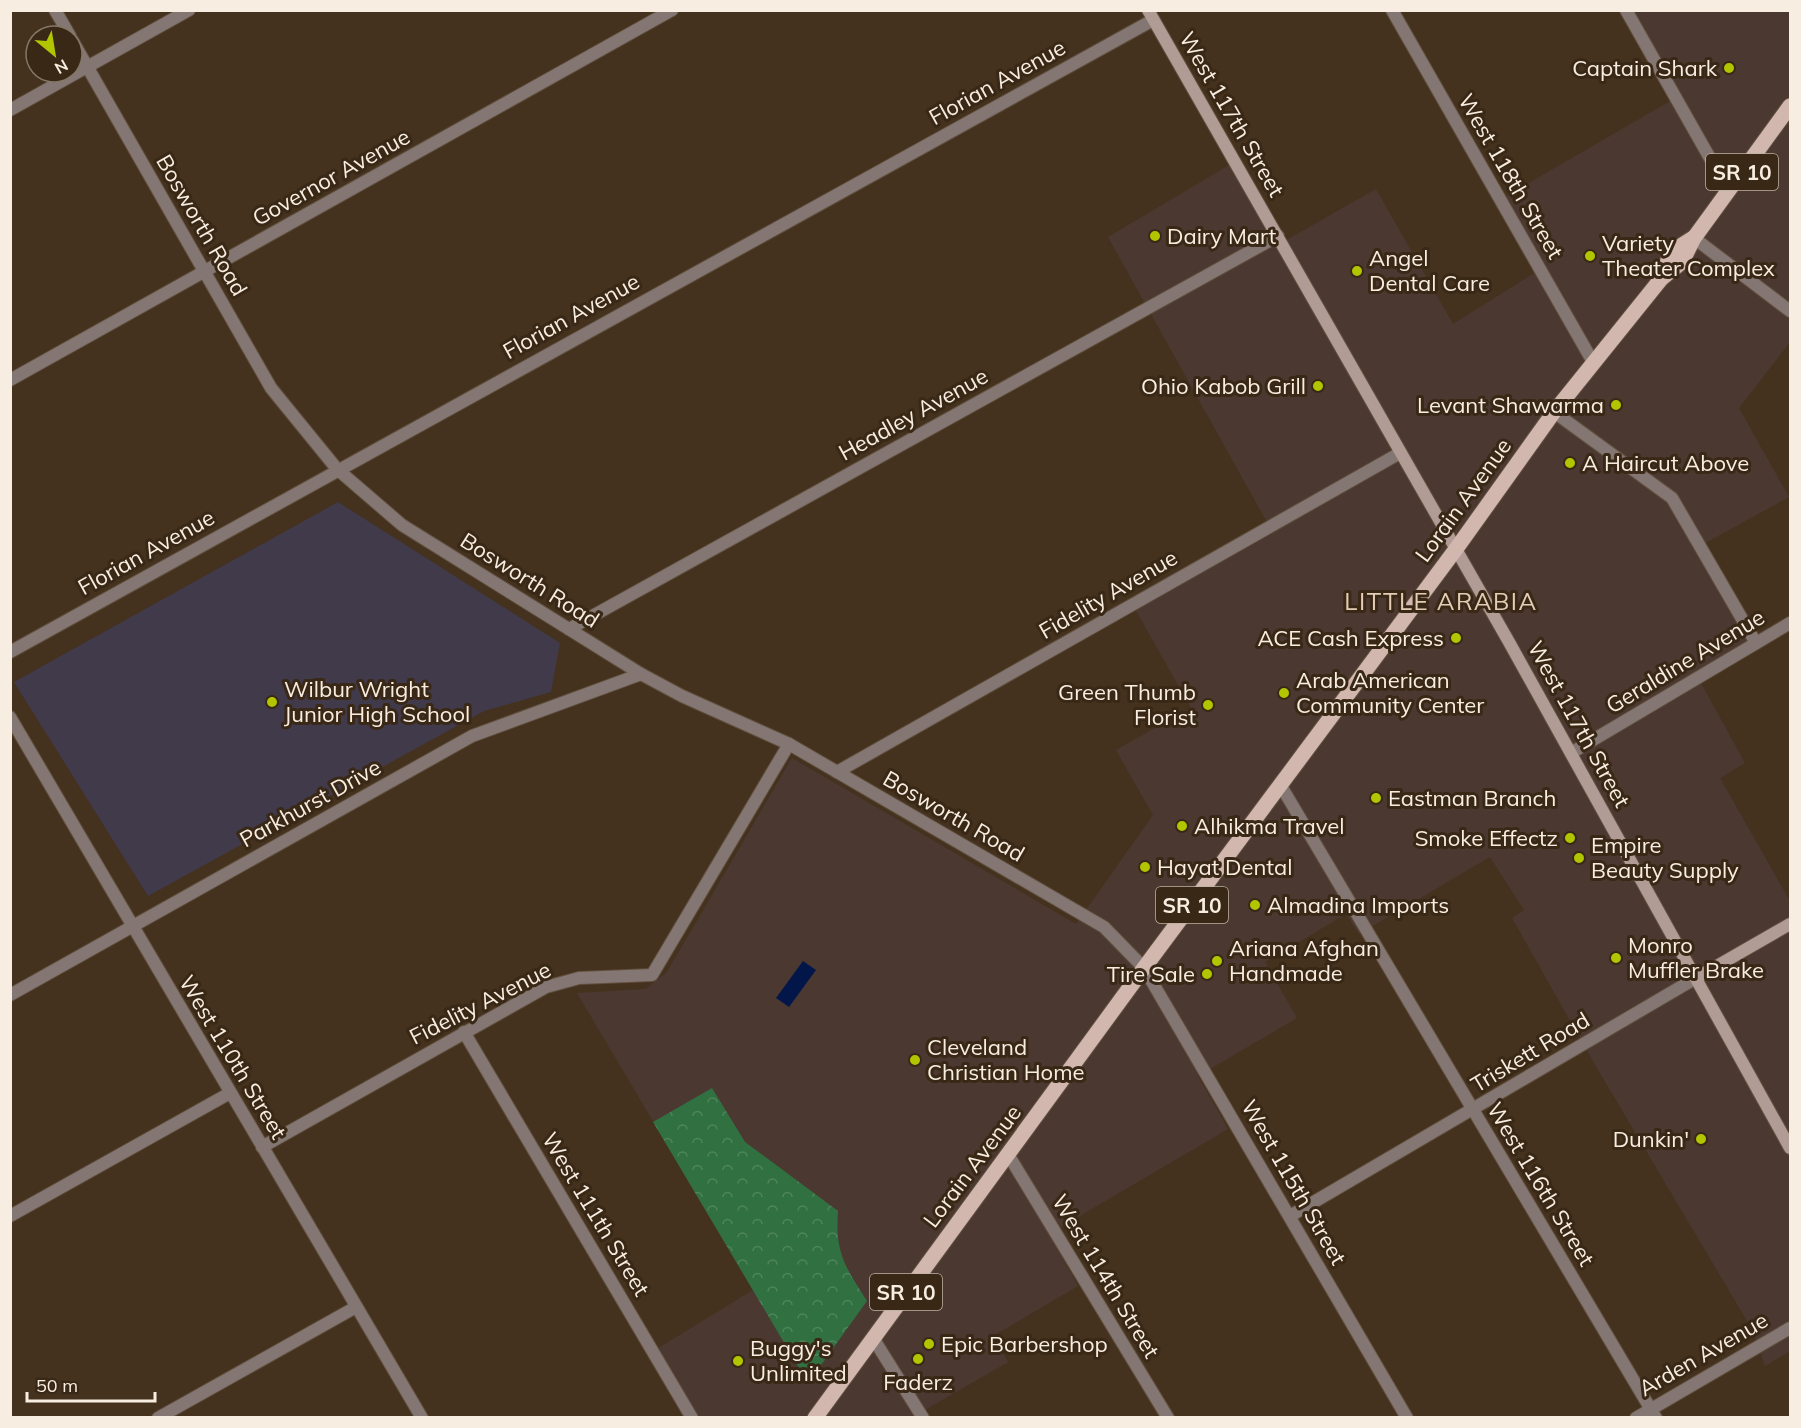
<svg xmlns="http://www.w3.org/2000/svg" width="1801" height="1428" font-family="Mulish,sans-serif">
	<style>
		.commercial { fill: #4b3931 }
		.education { fill: #403a4b }
		.forest { fill: url(#forest-crowns) }
		.water { fill: #021649 }
		.lines { fill: none; stroke-linecap: round; stroke-linejoin: round }
		.street-casing { stroke: #61503e; stroke-width: 14 }
		.secondary-casing { stroke: #61503e; stroke-width: 14 }
		.primary-casing { stroke: #61503e; stroke-width: 17 }
		.street { stroke: #847773; stroke-width: 12 }
		.secondary { stroke: #b19b95; stroke-width: 12 }
		.primary { stroke: #d2b7af; stroke-width: 15 }
		.poi-dot { fill: #b1c500; stroke: #392815; stroke-width: 2 }
		.labels { text-anchor: middle; dominant-baseline: central; stroke-width: 6; stroke-linejoin: round; paint-order: stroke }
		.shield { fill: #392815; stroke: #bfb2a4; stroke-width: 1.5 }
		.shield-label { font-size: 21px; font-weight: bold; fill: #f8ede1 }
		.poi-label { font-size: 22px; fill: #f8ede1; stroke: #392815; text-anchor: start }
		.street-label { font-size: 22px; fill: #f8ede1; stroke: #392815 }
		.neighbourhood-label { font-size: 24px; letter-spacing: 1.5px; fill: #e4cdb6; stroke: #392815 }
	</style>
	<defs>
		<pattern id="forest-crowns" width="20" height="18" patternUnits="userSpaceOnUse" patternTransform="scale(1.5)"><rect width="20" height="18" fill="#307041"/><path d="M2 6a3 3 0 1 1 6 0M12 15a3 3 0 1 1 6 0" fill="none" stroke="#4f855c"/></pattern>
	</defs>
	<rect width="100%" height="100%" fill="#44321f"/>
	<path class="commercial" d="M1621 11H1790V342L1739 408 1789 497 1698 547 1751 641 1696 674 1745 763 1720 778 1790 901V1351L1765 1366 1753 1331 1594 1063 1512 918 1524 910 1490 857 1359 934 1346 914 1265 962 1297 1018 1198 1076 1228 1129 1049 1234 1078 1286 993 1336 1008 1362 925 1410 929 1417H684L647 1355 753 1290 577 993 646 989 667 972 792 758 1076 924 1153 815 1116 750 1191 708 1135 609 1273 533 1108 237 1231 164 1278 245 1376 189 1453 324 1536 272 1496 202 1672 100Z"/>
	<path class="education" d="M338 502 560 643 551 692 484 711 148 896 14 682Z"/>
	<path class="forest" d="M712 1088 745 1142 838 1211C835 1254 845 1266 867 1301L808 1383 653 1122Z"/>
	<path class="water" d="M803 961 816 970 789 1007 776 998Z"/>
	<g class="lines">
		<defs>
			<g id="street">
				<path d="M55 10 70 36"/>
				<path d="M1392 10 1593 362"/>
				<path d="M1626 10 1728 190"/>
				<path d="M72 40 271 388 337 469 402 525 641 674 682 696 789 744 1104 927 1144 968 1407 1418"/>
				<path d="M10 110 189 10"/>
				<path d="M1694 238 1790 311"/>
				<path d="M10 380 672 10"/>
				<path d="M1554 412 1672 498 1756 643"/>
				<path d="M569 629 1278 236"/>
				<path d="M10 652 1153 20"/>
				<path d="M10 717 422 1418"/>
				<path d="M1571 753 1790 623"/>
				<path d="M837 772 1400 453"/>
				<path d="M1281 786 1656 1418"/>
				<path d="M10 995 472 736 641 674"/>
				<path d="M464 1032 692 1418"/>
				<path d="M262 1147 546 987 579 978 652 975 789 744"/>
				<path d="M1009 1156 1168 1418"/>
				<path d="M10 1216 230 1093"/>
				<path d="M1290 1216 1696 978"/>
				<path d="M873 1338 923 1418"/>
				<path d="M158 1418 356 1307"/>
				<path d="M1636 1418 1790 1328"/>
			</g>
			<g id="secondary">
				<path d="M1148 10 1509 642 1790 1148"/>
				<path d="M1696 978 1790 924"/>
			</g>
			<g id="primary">
				<path d="M1661 279 1671 252 1693 238"/>
				<path d="M815 1418 1144 968 1456 549 1554 412 1661 279 1682 262 1694 238 1790 106"/>
			</g>
		</defs>
		<use href="#street" class="street-casing"/>
		<use href="#secondary" class="secondary-casing"/>
		<use href="#primary" class="primary-casing"/>
		<use href="#street" class="street"/>
		<use href="#secondary" class="secondary"/>
		<use href="#primary" class="primary"/>
	</g>
	<g class="poi-dot">
		<circle cx="1729" cy="68" r="6"/>
		<circle cx="1155" cy="236" r="6"/>
		<circle cx="1590" cy="256" r="6"/>
		<circle cx="1357" cy="271" r="6"/>
		<circle cx="1318" cy="386" r="6"/>
		<circle cx="1616" cy="405" r="6"/>
		<circle cx="1570" cy="463" r="6"/>
		<circle cx="1456" cy="638" r="6"/>
		<circle cx="1284" cy="693" r="6"/>
		<circle cx="272" cy="702" r="6"/>
		<circle cx="1208" cy="705" r="6"/>
		<circle cx="1376" cy="798" r="6"/>
		<circle cx="1182" cy="826" r="6"/>
		<circle cx="1570" cy="838" r="6"/>
		<circle cx="1579" cy="858" r="6"/>
		<circle cx="1145" cy="867" r="6"/>
		<circle cx="1255" cy="905" r="6"/>
		<circle cx="1616" cy="958" r="6"/>
		<circle cx="1217" cy="961" r="6"/>
		<circle cx="1207" cy="974" r="6"/>
		<circle cx="915" cy="1060" r="6"/>
		<circle cx="1701" cy="1139" r="6"/>
		<circle cx="929" cy="1344" r="6"/>
		<circle cx="918" cy="1359" r="6"/>
		<circle cx="738" cy="1361" r="6"/>
	</g>
	<g class="labels">
		<g class="shield">
			<rect x="1706" y="154" width="72" height="36" rx="4.5"/>
			<rect x="1156" y="887" width="72" height="36" rx="4.5"/>
			<rect x="870" y="1274" width="72" height="36" rx="4.5"/>
		</g>
		<g class="shield-label">
			<text x="1742" y="172">SR 10</text>
			<text x="1192" y="905">SR 10</text>
			<text x="906" y="1292">SR 10</text>
		</g>
		<g class="poi-label">
			<text x="1717" y="68" text-anchor="end">Captain Shark</text>
			<text x="1167" y="236">Dairy Mart</text>
			<text x="1602" y="243">Variety<tspan x="1602" dy="25">Theater Complex</tspan></text>
			<text x="1369" y="258">Angel<tspan x="1369" dy="25">Dental Care</tspan></text>
			<text x="1306" y="386" text-anchor="end">Ohio Kabob Grill</text>
			<text x="1604" y="405" text-anchor="end">Levant Shawarma</text>
			<text x="1582" y="463">A Haircut Above</text>
			<text x="1444" y="638" text-anchor="end">ACE Cash Express</text>
			<text x="1296" y="680">Arab American<tspan x="1296" dy="25">Community Center</tspan></text>
			<text x="284" y="689">Wilbur Wright<tspan x="284" dy="25">Junior High School</tspan></text>
			<text x="1196" y="692" text-anchor="end">Green Thumb<tspan x="1196" dy="25">Florist</tspan></text>
			<text x="1388" y="798">Eastman Branch</text>
			<text x="1194" y="826">Alhikma Travel</text>
			<text x="1558" y="838" text-anchor="end">Smoke Effectz</text>
			<text x="1591" y="845">Empire<tspan x="1591" dy="25">Beauty Supply</tspan></text>
			<text x="1157" y="867">Hayat Dental</text>
			<text x="1267" y="905">Almadina Imports</text>
			<text x="1628" y="945">Monro<tspan x="1628" dy="25">Muffler Brake</tspan></text>
			<text x="1229" y="948">Ariana Afghan<tspan x="1229" dy="25">Handmade</tspan></text>
			<text x="1195" y="974" text-anchor="end">Tire Sale</text>
			<text x="927" y="1047">Cleveland<tspan x="927" dy="25">Christian Home</tspan></text>
			<text x="1689" y="1139" text-anchor="end">Dunkin'</text>
			<text x="941" y="1344">Epic Barbershop</text>
			<text x="750" y="1348">Buggy's<tspan x="750" dy="25">Unlimited</tspan></text>
			<text x="918" y="1382" text-anchor="middle">Faderz</text>
		</g>
		<g class="street-label">
			<text transform="translate(997 82) rotate(-29)">Florian Avenue</text>
			<text transform="translate(1232 114) rotate(60)">West 117th Street</text>
			<text transform="translate(1511 176) rotate(60)">West 118th Street</text>
			<text transform="translate(331 177) rotate(-29)">Governor Avenue</text>
			<text transform="translate(202 225) rotate(60)">Bosworth Road</text>
			<text transform="translate(571 316) rotate(-29)">Florian Avenue</text>
			<text transform="translate(913 414) rotate(-29)">Headley Avenue</text>
			<text transform="translate(1463 500) rotate(-54)">Lorain Avenue</text>
			<text transform="translate(146 552) rotate(-29)">Florian Avenue</text>
			<text transform="translate(530 580) rotate(32)">Bosworth Road</text>
			<text transform="translate(1108 594) rotate(-30)">Fidelity Avenue</text>
			<text transform="translate(1685 661) rotate(-31)">Geraldine Avenue</text>
			<text transform="translate(1579 724) rotate(61)">West 117th Street</text>
			<text transform="translate(310 803) rotate(-29)">Parkhurst Drive</text>
			<text transform="translate(954 816) rotate(30)">Bosworth Road</text>
			<text transform="translate(480 1003) rotate(-27)">Fidelity Avenue</text>
			<text transform="translate(1530 1052) rotate(-31)">Triskett Road</text>
			<text transform="translate(233 1057) rotate(59)">West 110th Street</text>
			<text transform="translate(972 1166) rotate(-53)">Lorain Avenue</text>
			<text transform="translate(1294 1182) rotate(60)">West 115th Street</text>
			<text transform="translate(1541 1184) rotate(59)">West 116th Street</text>
			<text transform="translate(596 1214) rotate(59)">West 111th Street</text>
			<text transform="translate(1106 1276) rotate(59)">West 114th Street</text>
			<text transform="translate(1703 1354) rotate(-30)">Arden Avenue</text>
		</g>
		<g class="neighbourhood-label">
			<text x="1441" y="601">LITTLE ARABIA</text>
		</g>
	</g>
	<rect width="1801" height="1428" fill="none" stroke="#f8ede1" stroke-width="24"/>
	<g transform="translate(54 54) rotate(150)"><circle r="28" fill="#392815" stroke="#857767" stroke-width="1.5"/>
	<path d="M0-4.5L10 22L0 15L-10 22Z" fill="#b1c500"/>
	<text y="-9" font-size="16" font-weight="bold" text-anchor="middle" fill="#f8ede1">N</text>
	</g>
	<path d="M27 1392v9h128v-9" fill="none" stroke="#f8ede1" stroke-width="3"/>
	<text x="36" y="1392" font-size="18" fill="#f8ede1" stroke="#392815" stroke-width="4.5" paint-order="stroke">50 m</text>
</svg>
